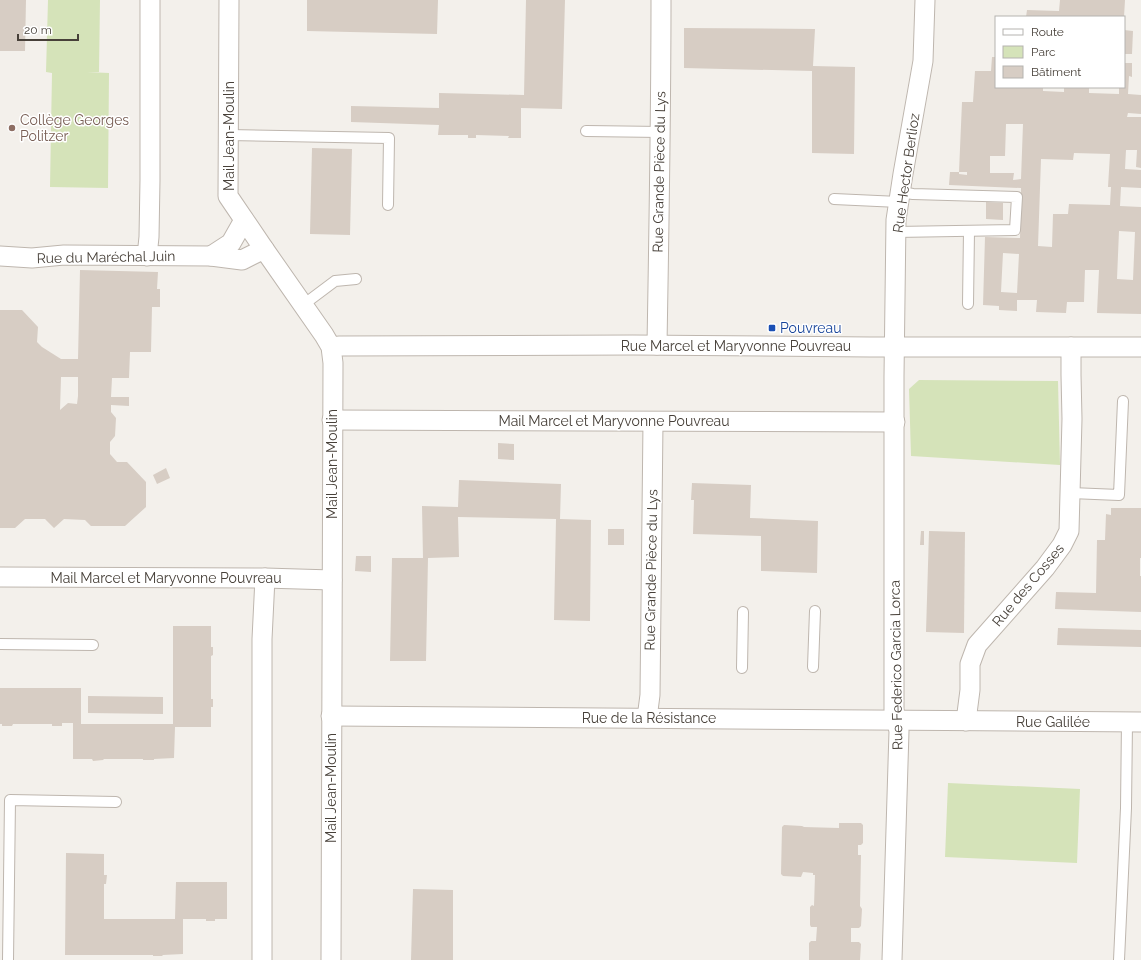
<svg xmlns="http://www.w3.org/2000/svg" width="1141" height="960" font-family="Raleway,sans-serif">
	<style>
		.green { fill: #d5e3b9 }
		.building { fill: #d7cdc4; fill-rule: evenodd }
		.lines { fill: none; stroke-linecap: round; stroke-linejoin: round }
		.service-casing { stroke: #beb6ae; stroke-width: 12 }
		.minor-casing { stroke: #beb6ae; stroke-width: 21 }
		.service { stroke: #fff; stroke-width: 10 }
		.minor { stroke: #fff; stroke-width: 19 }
		.education-dot { fill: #8d6e63; stroke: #fff; stroke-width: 1.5 }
		.transit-dot { fill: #1a4fb4; stroke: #fff; stroke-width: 1.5 }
		.labels { text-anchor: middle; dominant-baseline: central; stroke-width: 3; stroke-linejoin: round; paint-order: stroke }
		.education-label { font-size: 14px; fill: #785e54; stroke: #fff; text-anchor: start }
		.street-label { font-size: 14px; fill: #474039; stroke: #fff }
		.transit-label { font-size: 14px; fill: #164399; stroke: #fff; text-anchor: start }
	</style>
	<rect width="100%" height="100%" fill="#f3f0eb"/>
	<g class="green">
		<path d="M48 0H100L99 72H87L109 73 108 188 50 187 52 73 46 72Z"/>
		<path d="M919 380 1058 381 1060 465 911 456 909 389Z"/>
		<path d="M948 783 1080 789 1077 863 945 857Z"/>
	</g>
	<g class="building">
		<path d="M0 0H26L25 51H0Z"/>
		<path d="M307 0H438L437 34 307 31Z"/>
		<path d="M526 0H565L562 109 521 108V138H508L509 136 476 135V138H468V135H438L439 125 351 122V106L439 108V93L524 95Z"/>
		<path d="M1060 0H1125L1124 17H1026L1027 10 1059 11Z"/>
		<path d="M684 28 815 29 813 66 855 67 854 154 812 153V71L684 68Z"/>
		<path d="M1124 30 1133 31 1132 54H1124Z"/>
		<path d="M992 57H996V87H1043V91L1064 92V87H1089V93L1119 94V87H1124V63H1132V77L1129 76 1128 94 1141 95V114L1128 113 1127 117H1141V168L1136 167 1137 150H1126L1125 169 1141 170V188L1121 187 1120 206 1141 207V314L1097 313 1099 270H1085L1084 302H1067L1066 313 1036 312 1037 300H1017V311L999 310V306L983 305 985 237 1020 238 1021 188 949 185 950 172H959L962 102H973L975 71H991ZM1006 124H1023L1021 179 1013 180 1014 173H990V156H1005ZM1074 153 1110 154 1108 187H1111L1110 205 1069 204 1068 214H1053L1052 247 1038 246 1041 159 1073 160ZM959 172H967V175L959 174ZM1119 231 1135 232 1133 280 1117 279ZM1003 253 1019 254 1017 293 1001 292Z"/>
		<path d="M312 148 352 149 350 235 310 234Z"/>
		<path d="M986 202 1003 203V220L986 219Z"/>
		<path d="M80 270 158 272 157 289H160V307H152L151 352H130L129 378H112L111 397H129V406L111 405V412L116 418 115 436 110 442V454L117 462H127L146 482V507L125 526H91L85 520 64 519 54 528 45 519H25L15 528H0V310H22L38 327 37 342 42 347 61 359H78ZM61 377H78V396L77 404 68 403 60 410Z"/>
		<path d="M498 443 514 444V460L498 459Z"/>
		<path d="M166 468 170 478 157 484 153 475Z"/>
		<path d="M459 480 561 484 560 519 591 520 590 621 554 620 556 519 458 517 459 557 428 558 426 661H390L392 558H423L422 506 458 507Z"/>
		<path d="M692 483 751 485 750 518 818 521 817 573 761 571V536L693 534 694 500H691Z"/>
		<path d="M1111 508H1141V558H1140V576H1141V612L1055 609 1056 592 1096 593 1097 540H1105L1106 514 1111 515Z"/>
		<rect x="608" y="529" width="16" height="16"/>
		<path d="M921 531H924V545H920Z"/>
		<path d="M929 531 965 532 964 633 926 632Z"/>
		<path d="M356 556H371V572L355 571Z"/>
		<path d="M173 626H211V647H213V655L211 656V699H213V707H211V727H175L174 758 154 759V760H143V759H104L103 760 93 761 92 759H73V723H62V726H52V724H13L12 726H2V724H0V688H81V724H173Z"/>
		<path d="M1058 628 1141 630V647L1057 645Z"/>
		<path d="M88 696 163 697V714L88 713Z"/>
		<path d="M839 823H861L863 825V843L861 845H858V855H861L860 906 862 909 861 926 859 928H851V942H859L861 944 860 960H809V943L811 941H816L817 927H811L810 925V907L812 905 814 906 815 875H813V873L803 872 801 877 783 876 781 874 782 827 784 825 802 826 804 827 839 828Z"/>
		<path d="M66 853 104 854V875H107L106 884H104V919H175L176 882H227V919H215V921H206V919H183V954L163 955 162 956H153V955H65Z"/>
		<path d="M413 889 453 890V960H411Z"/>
	</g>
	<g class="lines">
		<defs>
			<g id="service">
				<path d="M586 131 661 132"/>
				<path d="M228 135 389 138 388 205"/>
				<path d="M834 199 899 202"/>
				<path d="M896 232 1015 230 1017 197 913 194 900 192"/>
				<path d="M968 304 969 231"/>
				<path d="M303 305 335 281 356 279"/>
				<path d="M1071 493 1119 495 1123 401"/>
				<path d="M0 644 93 645"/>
				<path d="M813 667 815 611"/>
				<path d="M742 668 743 612"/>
				<path d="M8 960 10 800 116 802"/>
				<path d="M1119 960 1126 808 1127 722"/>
			</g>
			<g id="minor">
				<path d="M229 0 228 196 264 249 324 335 331 347 333 363 331 960"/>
				<path d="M0 256 32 258 64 255 211 256 242 260 264 249"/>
				<path d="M147 256 149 237 150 180V0"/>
				<path d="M211 256 231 243 244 220"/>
				<path d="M657 345C659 230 661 115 661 0"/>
				<path d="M331 347 340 346 633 345 870 347H1141"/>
				<path d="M332 420 895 422"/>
				<path d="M0 577 265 578 332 580"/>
				<path d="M331 716 1141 722"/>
				<path d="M647 718 650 695 653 422"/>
				<path d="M966 721 970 690V664L977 645 1045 568 1062 545 1069 531 1072 419 1071 375V347"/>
				<path d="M262 960V639L265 578"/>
				<path d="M892 960 899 731 894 710V376L896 220 903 174 923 61 925 0"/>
			</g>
		</defs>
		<use href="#service" class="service-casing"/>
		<use href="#minor" class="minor-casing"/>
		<use href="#service" class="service"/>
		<use href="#minor" class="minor"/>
	</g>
	<circle class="education-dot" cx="12" cy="128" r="4"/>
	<rect class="transit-dot" x="768" y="324" width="8" height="8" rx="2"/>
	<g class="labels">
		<g class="education-label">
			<text x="20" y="120">Collège Georges<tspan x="20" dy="16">Politzer</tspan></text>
		</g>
		<g class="street-label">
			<text transform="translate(229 136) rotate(-90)">Mail Jean-Moulin</text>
			<text transform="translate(659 172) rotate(-89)">Rue Grande Pièce du Lys</text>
			<text transform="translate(906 173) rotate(-82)">Rue Hector Berlioz</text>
			<text transform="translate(106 257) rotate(-1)">Rue du Maréchal Juin</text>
			<text x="736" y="346">Rue Marcel et Maryvonne Pouvreau</text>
			<text x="614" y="421">Mail Marcel et Maryvonne Pouvreau</text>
			<text transform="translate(332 464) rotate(-90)">Mail Jean-Moulin</text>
			<text transform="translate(651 570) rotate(-89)">Rue Grande Pièce du Lys</text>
			<text x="166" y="578">Mail Marcel et Maryvonne Pouvreau</text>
			<text transform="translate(1028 585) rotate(-50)">Rue des Cosses</text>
			<text transform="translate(896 665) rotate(-91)">Rue Federico Garcia Lorca</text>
			<text x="649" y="718">Rue de la Résistance</text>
			<text x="1053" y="722">Rue Galilée</text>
			<text transform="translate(331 788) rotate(-90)">Mail Jean-Moulin</text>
		</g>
		<g class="transit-label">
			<text x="780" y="328">Pouvreau</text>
		</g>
	</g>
	<rect x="995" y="16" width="130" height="72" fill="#ffffff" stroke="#b5b3b0"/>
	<rect x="1003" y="29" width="20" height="6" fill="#ffffff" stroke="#b5b3b0"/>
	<text x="1031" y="36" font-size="12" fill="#474039">Route</text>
	<rect x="1003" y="46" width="20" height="12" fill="#d5e3b9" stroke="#b5b3b0"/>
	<text x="1031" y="56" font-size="12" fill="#474039">Parc</text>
	<rect x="1003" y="66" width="20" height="12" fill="#d7cdc4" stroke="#b5b3b0"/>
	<text x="1031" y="76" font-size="12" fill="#474039">Bâtiment</text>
	<path d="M18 34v6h60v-6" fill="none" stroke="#474039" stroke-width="2"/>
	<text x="24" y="34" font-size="12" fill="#474039" stroke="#ffffff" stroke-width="3" paint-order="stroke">20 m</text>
</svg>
